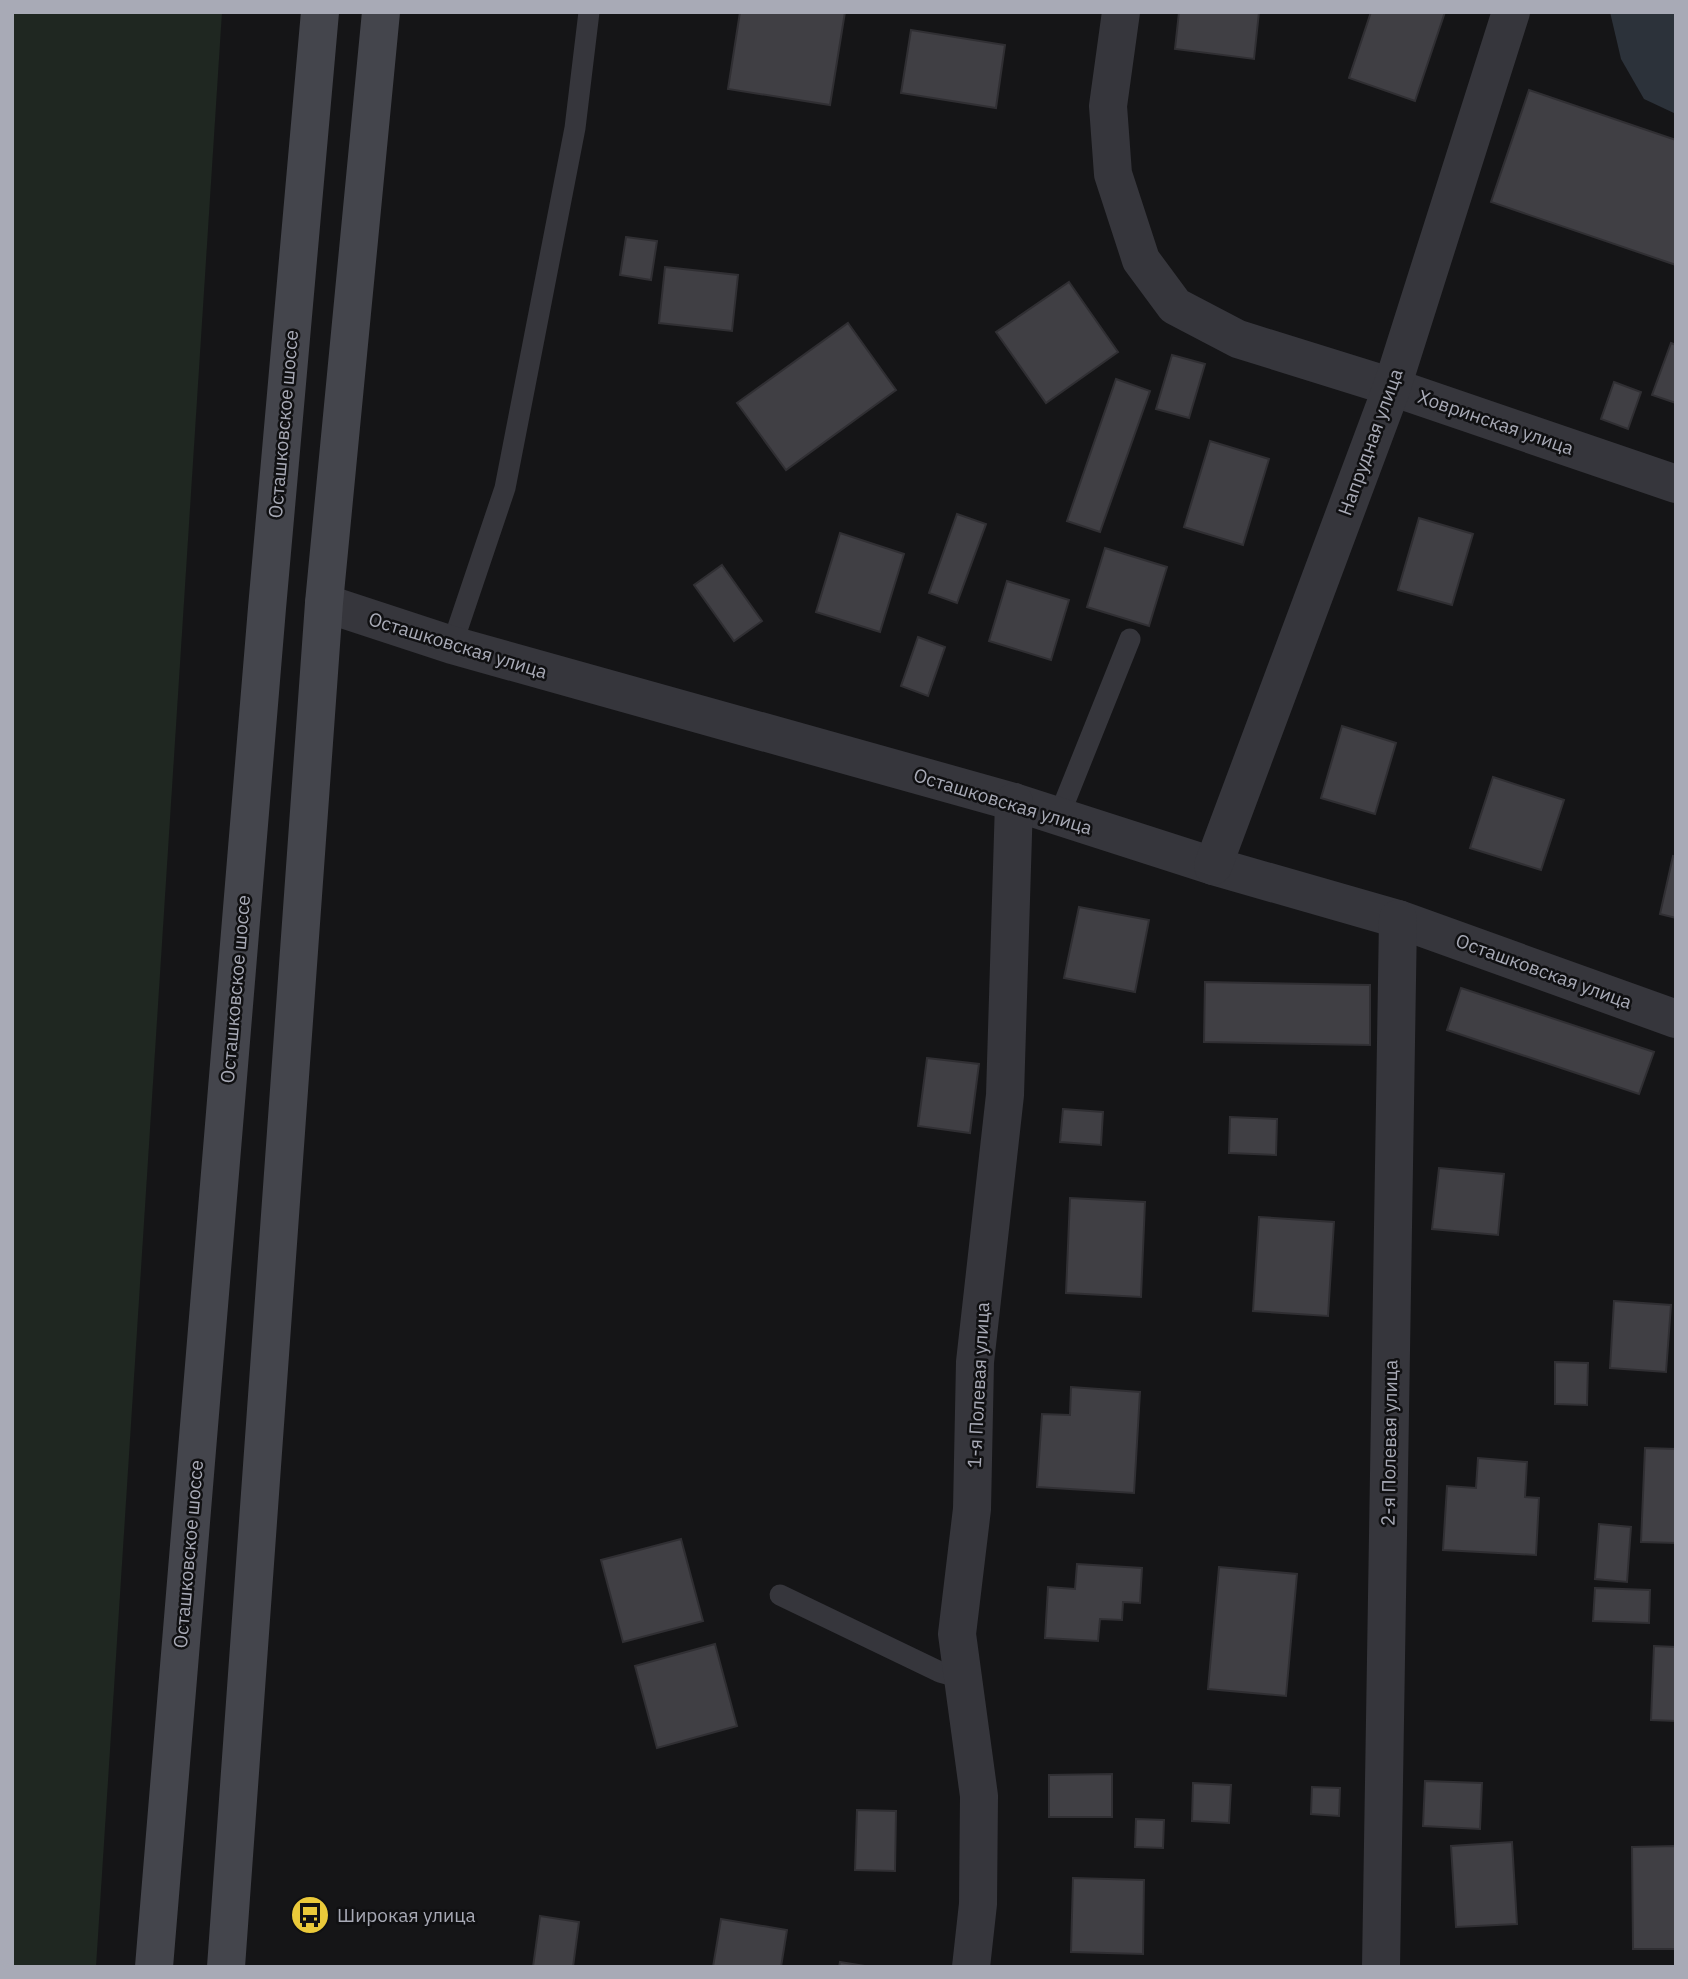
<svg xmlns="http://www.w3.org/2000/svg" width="1688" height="1979" font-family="'IBM Plex Sans',sans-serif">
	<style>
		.green { fill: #1f2721 }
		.water { fill: #2c323a }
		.building { fill: #403f44; stroke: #302f33; stroke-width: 2 }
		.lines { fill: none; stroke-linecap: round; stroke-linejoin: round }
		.service { stroke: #36363c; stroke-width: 21 }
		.minor { stroke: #36363c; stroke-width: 38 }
		.secondary { stroke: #44454c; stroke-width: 38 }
		.labels { text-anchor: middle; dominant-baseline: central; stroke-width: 5; stroke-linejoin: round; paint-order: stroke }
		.street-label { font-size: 19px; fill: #a8aab6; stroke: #101012 }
		.poi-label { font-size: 19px; fill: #a8aab6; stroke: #101012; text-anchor: start }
	</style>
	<rect width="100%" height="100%" fill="#151517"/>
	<path class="green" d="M12 12H222L96 1967H12Z"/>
	<path class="water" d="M1610 12H1676V114L1644 99 1621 59Z"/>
	<g class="building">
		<path d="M740 12H845L830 105 728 89Z"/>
		<path d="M1179 12H1259L1254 59 1175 49Z"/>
		<path d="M1371 12H1445L1415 101 1349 78Z"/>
		<path d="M911 30 1005 45 996 108 901 93Z"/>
		<path d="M1529 90 1676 140V265L1491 202Z"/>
		<path d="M626 237 657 241 651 280 620 275Z"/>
		<path d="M665 267 738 275 732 331 659 323Z"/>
		<path d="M1069 282 1118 352 1046 403 996 332Z"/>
		<path d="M848 323 896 390 786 470 737 403Z"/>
		<path d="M1671 343 1676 345V403L1652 395Z"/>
		<path d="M1172 355 1205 364 1189 418 1156 409Z"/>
		<path d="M1116 379 1150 391 1100 532 1067 521Z"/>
		<path d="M1614 382 1641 392 1628 429 1601 419Z"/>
		<path d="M1210 441 1269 459 1243 545 1184 527Z"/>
		<path d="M957 514 986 524 957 603 929 593Z"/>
		<path d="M1419 518 1473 534 1452 605 1398 590Z"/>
		<path d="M840 533 904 554 880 632 816 612Z"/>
		<path d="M1105 548 1167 567 1149 626 1087 607Z"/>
		<path d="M722 565 762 621 734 641 694 585Z"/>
		<path d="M1007 581 1069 600 1051 660 989 641Z"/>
		<path d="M918 637 945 647 928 696 901 686Z"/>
		<path d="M1342 726 1396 743 1375 814 1321 798Z"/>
		<path d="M1493 777 1564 800 1541 870 1470 848Z"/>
		<path d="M1673 856 1676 857V918L1660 914Z"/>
		<path d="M1079 907 1149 920 1135 992 1064 978Z"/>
		<path d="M1205 982 1370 985V1045L1204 1042Z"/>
		<path d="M1461 988 1654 1052 1639 1094 1447 1030Z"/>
		<path d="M927 1058 979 1064 970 1133 918 1126Z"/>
		<path d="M1063 1109 1103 1112 1101 1145 1060 1142Z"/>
		<path d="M1230 1117 1277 1119 1276 1155 1229 1153Z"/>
		<path d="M1439 1168 1504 1174 1498 1235 1432 1229Z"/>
		<path d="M1070 1198 1145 1202 1141 1297 1066 1293Z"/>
		<path d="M1259 1217 1334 1222 1328 1316 1253 1311Z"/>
		<path d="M1614 1301 1671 1305 1666 1372 1610 1368Z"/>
		<path d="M1555 1362 1588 1363 1587 1405 1555 1404Z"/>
		<path d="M1071 1387 1140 1392 1134 1493 1037 1487 1042 1414 1070 1415Z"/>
		<path d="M1645 1448 1676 1449V1543L1641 1542Z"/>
		<path d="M1478 1458 1527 1462 1525 1497 1539 1498 1536 1555 1443 1550 1447 1486 1476 1488Z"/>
		<path d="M1599 1524 1631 1527 1627 1582 1595 1579Z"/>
		<path d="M681 1539 703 1621 623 1642 601 1560Z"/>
		<path d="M1077 1564 1142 1568 1140 1603 1123 1602 1122 1620 1100 1619 1098 1641 1045 1638 1048 1587 1075 1589Z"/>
		<path d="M1219 1567 1297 1574 1286 1696 1208 1689Z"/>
		<path d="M1595 1588 1650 1590 1649 1623 1593 1621Z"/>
		<path d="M715 1644 737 1726 657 1748 635 1666Z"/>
		<path d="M1654 1646 1676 1647V1721L1651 1720Z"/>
		<path d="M1112 1774V1817H1049V1775Z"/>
		<path d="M1425 1781 1482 1783 1480 1829 1423 1826Z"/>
		<path d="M1193 1783 1231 1785 1229 1823 1192 1821Z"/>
		<path d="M1312 1787 1340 1788 1339 1816 1311 1814Z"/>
		<path d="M857 1810 896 1811 895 1871 855 1870Z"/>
		<path d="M1136 1819 1164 1820 1163 1848 1135 1847Z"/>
		<path d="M1512 1842 1517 1924 1456 1927 1451 1846Z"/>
		<path d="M1676 1846V1949H1633L1632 1847Z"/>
		<path d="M1073 1878 1144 1880 1143 1954 1071 1952Z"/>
		<path d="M540 1916 579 1922 573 1967H533Z"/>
		<path d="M721 1919 787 1930 781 1967H713Z"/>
		<path d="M840 1962 871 1967H839Z"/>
	</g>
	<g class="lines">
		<g class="service">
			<path d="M452 645 505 488 575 128 589 12"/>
			<path d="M1059 816 1130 639"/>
			<path d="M780 1595 940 1672 962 1678"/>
		</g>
		<g class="minor">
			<path d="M1121 12 1108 106 1113 174 1141 260 1175 306 1238 339 1392 387 1676 484"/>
			<path d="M324 603 452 645 1014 802 1213 866 1398 919 1676 1019"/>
			<path d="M1213 866 1392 387 1511 12"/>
			<path d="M971 1967 978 1904 979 1796 957 1634 972 1509 975 1362 1005 1095 1014 802"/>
			<path d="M1381 1967 1398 919"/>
		</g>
		<g class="secondary">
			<path d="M154 1967 267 608 320 12"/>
			<path d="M226 1967 324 603 381 12"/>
		</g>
	</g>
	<defs>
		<symbol id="bus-disc" viewBox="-11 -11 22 22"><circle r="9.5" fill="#eac93a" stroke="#101012"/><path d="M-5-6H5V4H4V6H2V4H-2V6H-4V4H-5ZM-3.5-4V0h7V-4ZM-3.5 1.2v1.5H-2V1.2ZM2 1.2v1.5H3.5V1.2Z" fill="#111"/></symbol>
	</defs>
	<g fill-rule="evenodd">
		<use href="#bus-disc" x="288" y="1893" width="44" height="44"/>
	</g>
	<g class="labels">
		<g class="street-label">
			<text transform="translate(1496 422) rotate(19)">Ховринская улица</text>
			<text transform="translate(283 424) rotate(-85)">Осташковское шоссе</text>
			<text transform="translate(1370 442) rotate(-70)">Напрудная улица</text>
			<text transform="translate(458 645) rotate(17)">Осташковская улица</text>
			<text transform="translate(1003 801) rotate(17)">Осташковская улица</text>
			<text transform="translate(1544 971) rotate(20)">Осташковская улица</text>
			<text transform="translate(235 989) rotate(-85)">Осташковское шоссе</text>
			<text transform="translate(978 1385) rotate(-87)">1-я Полевая улица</text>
			<text transform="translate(1389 1443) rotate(-89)">2-я Полевая улица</text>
			<text transform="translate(188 1554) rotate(-85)">Осташковское шоссе</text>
		</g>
		<g class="poi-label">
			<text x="337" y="1915">Широкая улица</text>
		</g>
	</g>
	<rect width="1688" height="1979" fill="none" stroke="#a8aab6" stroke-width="28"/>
</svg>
